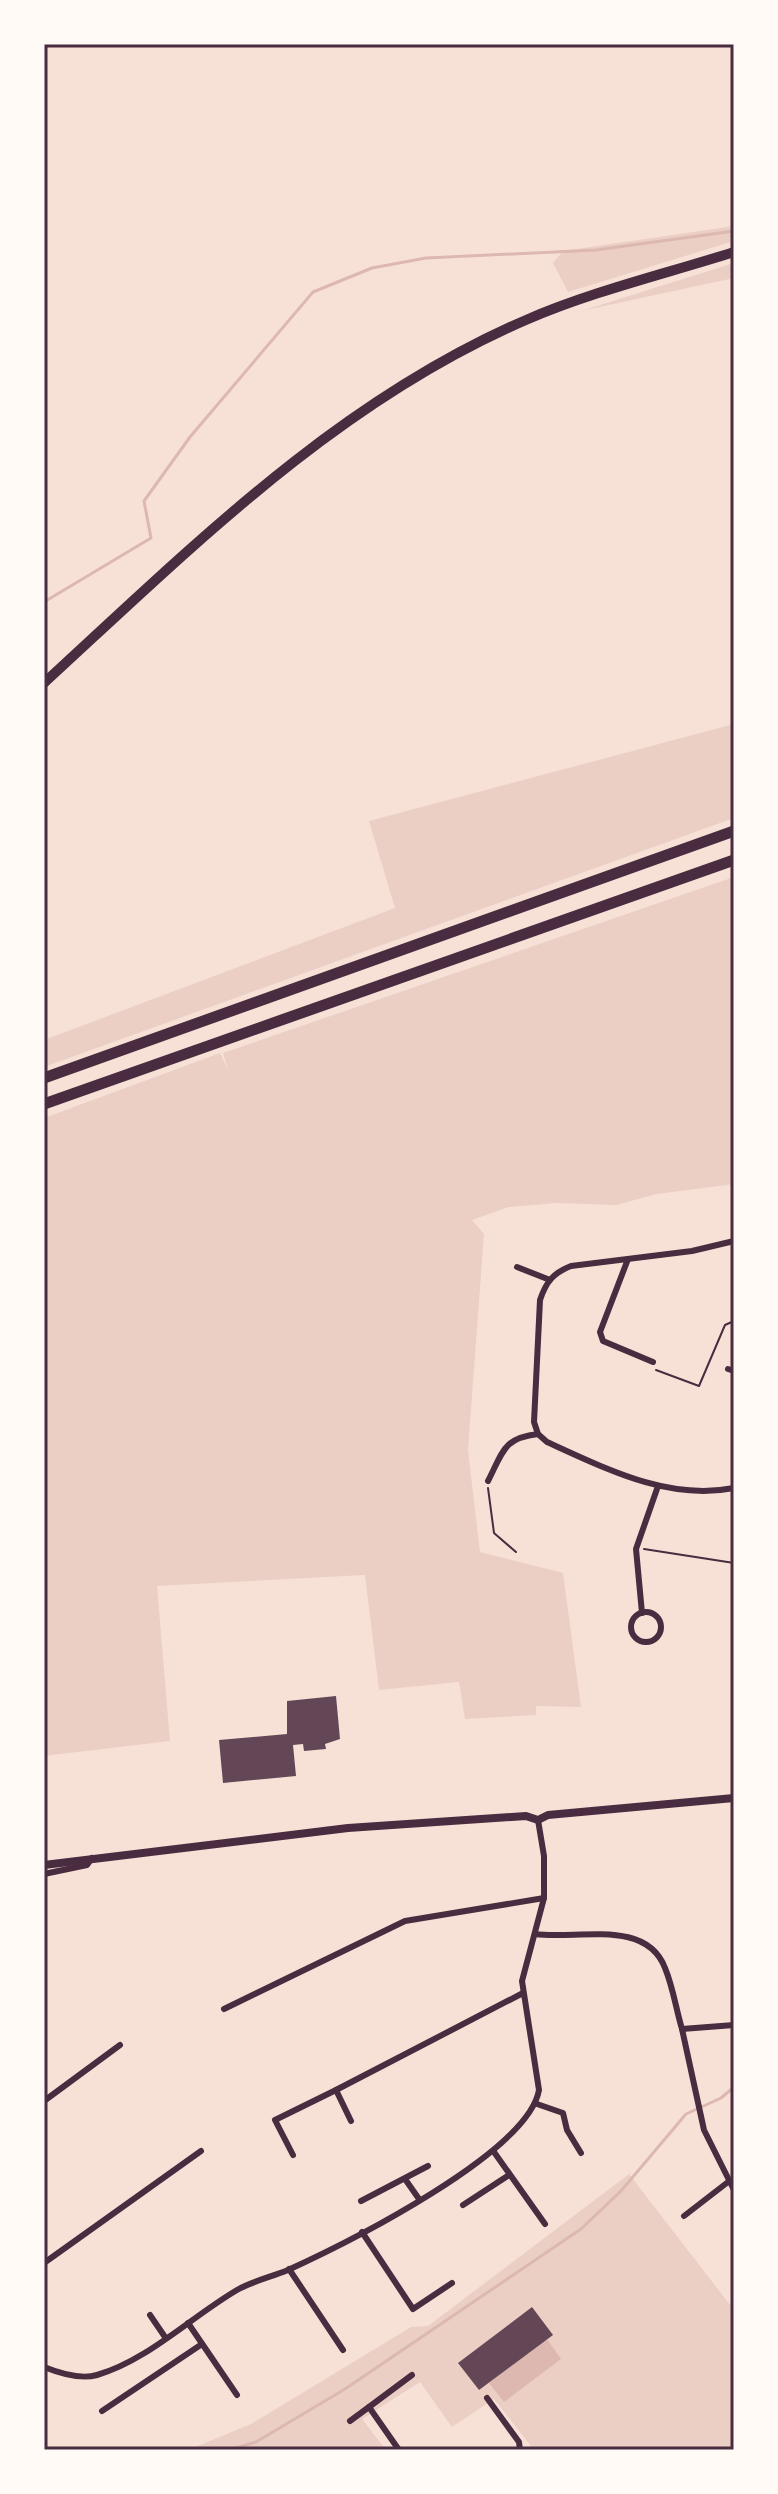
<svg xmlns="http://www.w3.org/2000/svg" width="778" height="2494" font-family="Montserrat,sans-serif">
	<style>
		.green { fill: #ebcfc5 }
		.water { fill: #dcb8b0 }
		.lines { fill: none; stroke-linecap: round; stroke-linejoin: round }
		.stream { stroke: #dcb8b0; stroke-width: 3 }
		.building { fill: #644757 }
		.path { stroke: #4a2c40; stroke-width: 2 }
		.minor { stroke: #4a2c40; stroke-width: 6 }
		.tertiary { stroke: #4a2c40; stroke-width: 8 }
		.primary { stroke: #4a2c40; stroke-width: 10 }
		.motorway { stroke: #4a2c40; stroke-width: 11 }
		.neatline { fill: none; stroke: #4a2c40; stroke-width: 3 }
	</style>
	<rect width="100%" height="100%" fill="#f7e1d7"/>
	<g class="green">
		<path d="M734 226V241L568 292 553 263 563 251Z"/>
		<path d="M734 263V278L581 311Z"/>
		<path d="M734 724V818L44 1067V1040L395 908 369 821Z"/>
		<path d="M734 877V1184L657 1194 616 1205 557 1203 509 1207 472 1220 484 1234 468 1450 480 1552 563 1573 581 1707 536 1706V1715L465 1719 459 1682 379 1690 365 1575 157 1586 170 1741 44 1756V1118L220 1053 228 1070 223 1053Z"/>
		<path d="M629 2174 734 2310V2450H534L494 2399 452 2427 420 2382 362 2419 386 2450H188L251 2424 411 2327 428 2326Z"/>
	</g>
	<path class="water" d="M547 2339 561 2359 504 2402 489 2383Z"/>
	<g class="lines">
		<g class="stream">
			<path d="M44 602 151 538 144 501 190 437 313 292 372 268 426 258 596 250 734 231"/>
			<path d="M229 2450 256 2442 345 2389 581 2229 621 2191 686 2114 721 2098 734 2087"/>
		</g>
	</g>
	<g class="building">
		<path d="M336 1696 340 1739 325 1744 326 1749 304 1751 303 1744 293 1745 296 1776 223 1783 219 1740 287 1734V1701Z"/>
		<path d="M532 2307 553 2335 479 2390 458 2363Z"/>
	</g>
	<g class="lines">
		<g class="path">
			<path d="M656 1370 699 1386 725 1325 734 1321"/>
			<path d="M488 1488 494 1533 516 1552"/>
			<path d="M644 1549 734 1563"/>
		</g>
		<g class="minor">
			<path d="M734 1241 692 1251 571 1266C553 1273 546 1282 540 1300L534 1422 538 1434 547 1442C607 1469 668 1501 734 1488"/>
			<path d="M628 1259 600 1332 603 1341 653 1362"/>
			<path d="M517 1267 550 1280"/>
			<path d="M728 1369 734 1371"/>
			<path d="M488 1481C503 1452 503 1438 538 1434"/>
			<circle cx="646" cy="1627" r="15"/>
			<path d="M642 1613 636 1549 658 1486"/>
			<path d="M44 1874 87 1865 92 1858"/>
			<path d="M535 1934C576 1940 646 1918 665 1968 673 1987 676 2009 682 2029L734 2025"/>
			<path d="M224 2009 405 1921 544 1898"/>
			<path d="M682 2029 704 2130 734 2190"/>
			<path d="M44 2101 120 2045"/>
			<path d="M537 2104 563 2113 567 2130 581 2153"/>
			<path d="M351 2121 336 2090 523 1993"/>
			<path d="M494 2152 545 2224"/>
			<path d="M293 2155 275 2120 336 2090"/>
			<path d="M405 2179 419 2199"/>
			<path d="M361 2201 428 2166"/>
			<path d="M463 2205 509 2175"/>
			<path d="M684 2216 728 2182"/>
			<path d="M362 2232 413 2309 452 2283"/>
			<path d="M44 2263 201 2151"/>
			<path d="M289 2269 343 2350"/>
			<path d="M150 2315 165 2337"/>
			<path d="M188 2323 237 2395"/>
			<path d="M44 2367C59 2373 80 2380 97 2375 148 2360 191 2317 237 2290 253 2281 271 2277 288 2270 347 2243 528 2153 539 2090L522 1981 544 1898V1856L538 1820"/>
			<path d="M487 2398 519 2442 520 2450"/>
			<path d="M102 2411 202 2344"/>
			<path d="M350 2421 369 2407"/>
			<path d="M399 2450 369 2407 412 2375"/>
		</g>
		<path class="tertiary" d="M44 1865 348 1828 526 1816 538 1820 548 1815 734 1798"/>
		<path class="primary" d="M44 683C193 546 338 401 526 320 593 291 665 274 734 252"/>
		<g class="motorway">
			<path d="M44 1078 734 831"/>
			<path d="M44 1104 734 860"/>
		</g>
	</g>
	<rect width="778" height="2494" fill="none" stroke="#fffaf5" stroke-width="92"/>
	<rect x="46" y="46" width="686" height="2402" class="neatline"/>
</svg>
